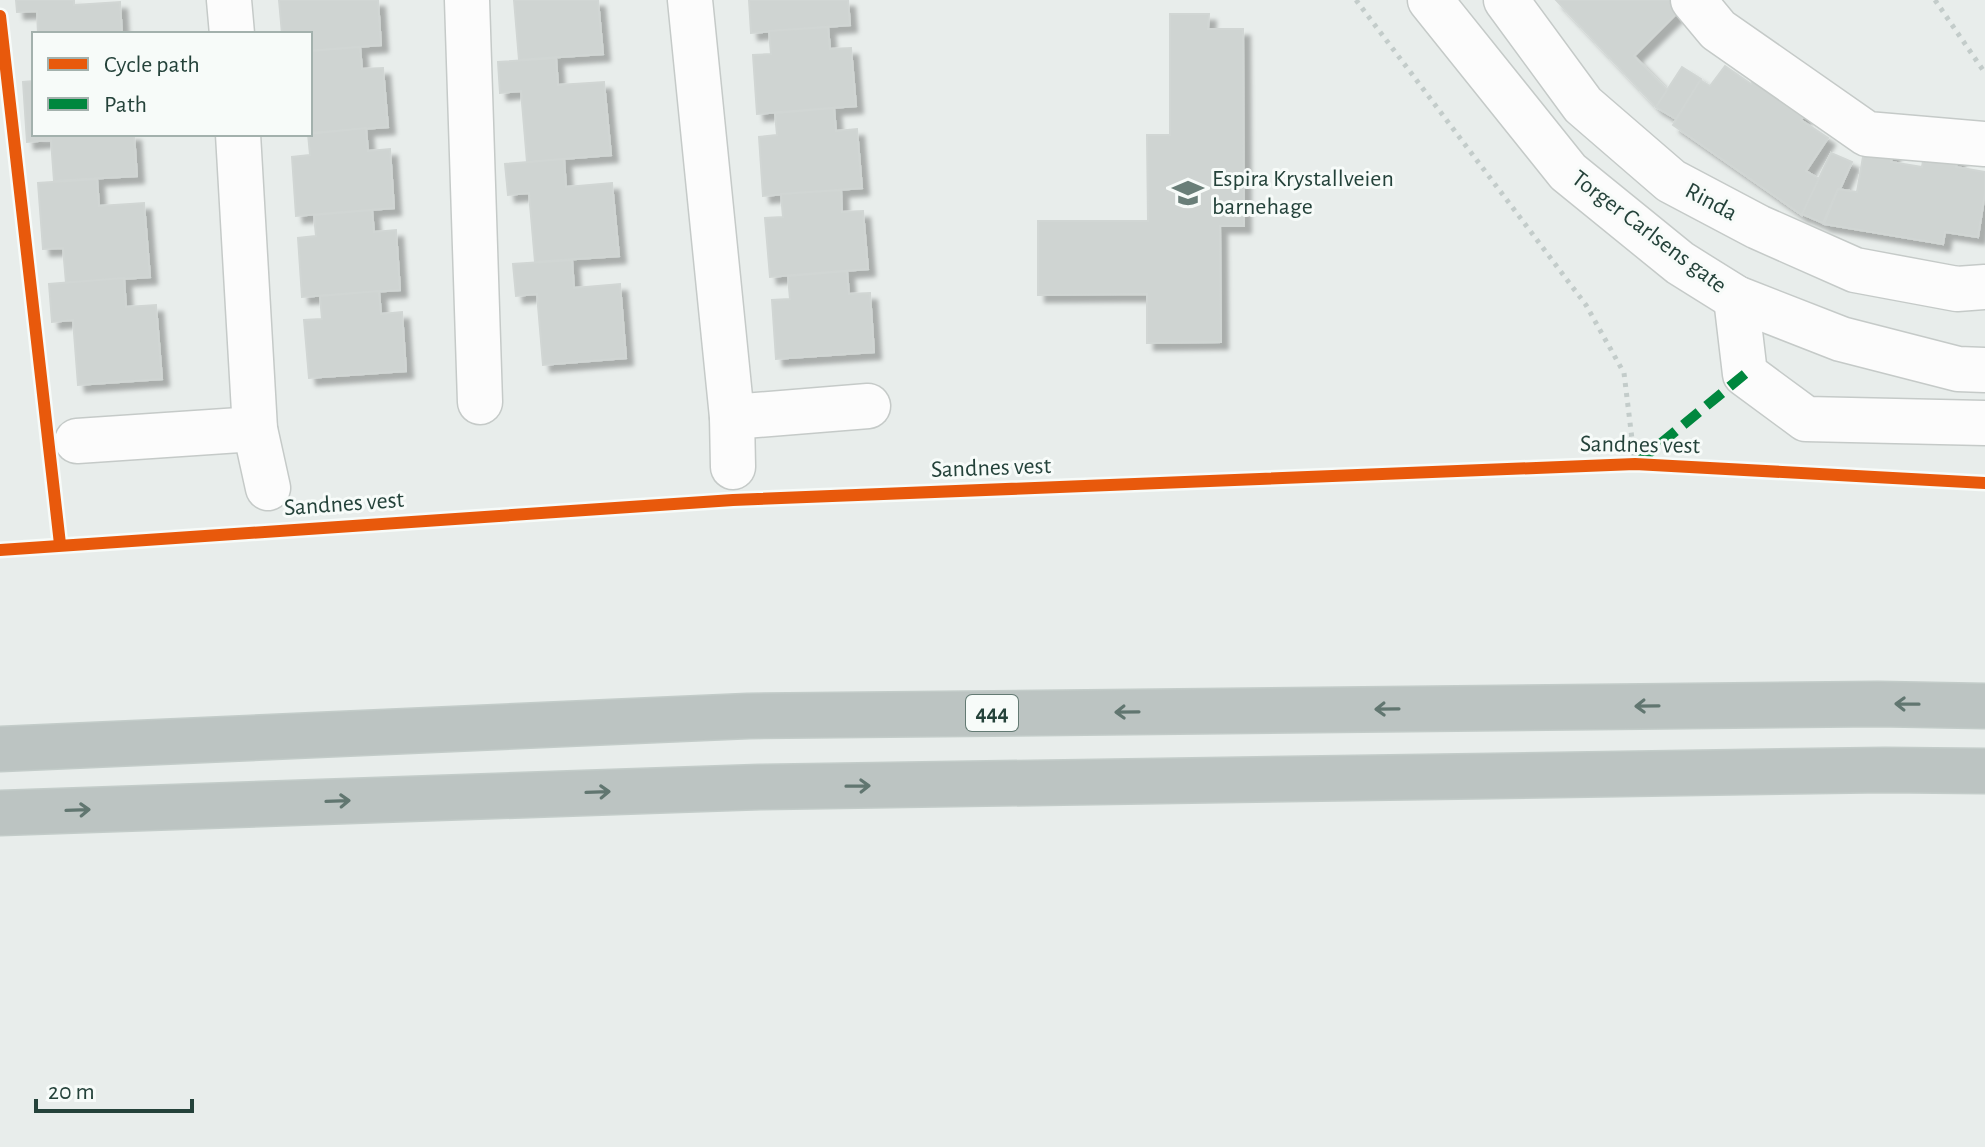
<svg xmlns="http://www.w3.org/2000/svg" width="1985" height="1147" font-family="'Alegreya Sans',sans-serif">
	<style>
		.building { fill: #cfd4d2; stroke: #d1d6d4; stroke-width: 2; filter: url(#shadow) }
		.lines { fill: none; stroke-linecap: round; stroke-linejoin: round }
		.minor-casing { stroke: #c5cac8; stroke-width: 47 }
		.highway-casing { stroke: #c3ccc9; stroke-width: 47 }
		.path { stroke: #c3ccca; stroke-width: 5; stroke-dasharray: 4 6; stroke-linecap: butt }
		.minor { stroke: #fcfcfc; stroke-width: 44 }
		.highway { stroke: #bcc4c2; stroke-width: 44 }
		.quiet { stroke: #00873e; stroke-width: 10; stroke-dasharray: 20 10; stroke-linecap: butt }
		.cycleway-casing { stroke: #f7fbf9; stroke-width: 17 }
		.cycleway { stroke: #e8590c; stroke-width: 12 }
		.oneway { stroke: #617670 }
		.labels { text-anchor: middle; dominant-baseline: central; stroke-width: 6; stroke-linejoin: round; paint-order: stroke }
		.shield { fill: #f7fbf9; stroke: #637a73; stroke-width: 2 }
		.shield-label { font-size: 22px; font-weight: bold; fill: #24423a }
		.poi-label { font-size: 24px; fill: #24423a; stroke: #f7fbf9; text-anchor: start }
		.street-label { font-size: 24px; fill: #24423a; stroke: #f7fbf9 }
	</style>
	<defs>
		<filter id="shadow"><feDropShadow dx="7" dy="7" stdDeviation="2" flood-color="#0004"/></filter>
	</defs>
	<rect width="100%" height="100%" fill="#e8edeb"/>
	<g class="building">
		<path d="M16 0H74V5L120 2 122 34H38L37 11 17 12Z"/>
		<path d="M279 0H378L381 45 310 51V34H282Z"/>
		<path d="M514 0H598L603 54 519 60Z"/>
		<path d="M749 0H848L850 25 751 33Z"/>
		<path d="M1556 0H1680L1685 5 1634 56 1667 90 1656 107Z"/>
		<path d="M1170 14H1209L1208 29H1243L1244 226H1220L1221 342 1147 343V294L1038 295V221H1148L1147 135H1170Z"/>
		<path d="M828 27 830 49 851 48 856 106 757 114 753 55 771 54 769 31Z"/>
		<path d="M360 47 362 69 383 68 388 127 310 133V51Z"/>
		<path d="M556 58 558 85 604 82 611 155 527 162 521 91 500 93 498 62Z"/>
		<path d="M1725 66 1751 84 1758 75 1808 110 1801 120 1828 138 1806 171 1819 179 1802 215 1673 125 1700 80 1710 86Z"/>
		<path d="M1682 67 1701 79 1676 119 1656 107Z"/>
		<path d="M34 81V134H134L137 176 54 181 51 140 27 142 23 82Z"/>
		<path d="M834 108 836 131 857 129 862 188 763 196 759 137 777 135 775 113Z"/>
		<path d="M366 128 368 151 390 149 394 208 296 216 292 157 310 155 308 134Z"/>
		<path d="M1865 145 1893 150 1891 162 1922 167 1925 150 1959 155 1956 167 1985 172V193L1978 237 1945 232 1943 244 1824 224 1838 189 1857 192Z"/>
		<path d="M1831 153 1852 162 1840 189H1838L1823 223 1802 214Z"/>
		<path d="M564 159 566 187 612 183 619 256 535 262 529 193 508 195 505 164Z"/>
		<path d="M97 179 99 206 144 203 150 277 66 283 63 248 43 249 38 183Z"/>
		<path d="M841 190 842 212 863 211 868 269 770 277 765 218 783 217 781 194Z"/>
		<path d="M372 210 374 232 396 230 400 290 302 297 298 238 316 236 314 215Z"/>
		<path d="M572 260 574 288 620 284 626 358 543 365 537 294 516 296 513 264Z"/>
		<path d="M847 271 849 294 870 293 874 352 776 359 772 300 790 299 788 276Z"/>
		<path d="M124 278 126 307 156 305 162 379 78 385 73 320 52 322 49 284Z"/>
		<path d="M379 291 381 314 402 312 406 371 309 378 304 320 322 319 320 296Z"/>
	</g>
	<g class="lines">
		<defs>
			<g id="minor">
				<path d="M229 0 232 34"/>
				<path d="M467 0 480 402"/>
				<path d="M690 0 732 417 733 467"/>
				<path d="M1430 0 1568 172 1680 263 1736 298 1841 339 1958 369 1985 370"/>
				<path d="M1506 0 1583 105 1671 181 1758 227 1855 270 1957 289 1985 287"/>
				<path d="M1693 0 1718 30 1867 134 1985 144"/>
				<path d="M238 134 255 429 268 488"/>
				<path d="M1736 298 1745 374 1806 419 1985 423"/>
				<path d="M732 417 868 406"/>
				<path d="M77 441 255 429"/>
			</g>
			<g id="highway">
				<path d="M0 749 748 716 1878 704 1985 706"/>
				<path d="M0 813 760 787 1885 770 1985 771"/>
			</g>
		</defs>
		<use href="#minor" class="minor-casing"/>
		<use href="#highway" class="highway-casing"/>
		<g class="path">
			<path d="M1356 0 1586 305 1624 373 1635 464"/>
			<path d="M1935 0 1985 73"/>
		</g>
		<use href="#minor" class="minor"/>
		<use href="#highway" class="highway"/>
		<path class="quiet" d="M1637 463 1745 374"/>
		<defs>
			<g id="cycleway">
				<path d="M0 16 60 544"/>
				<path d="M0 550 733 500 1635 464 1985 483"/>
			</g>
		</defs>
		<use href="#cycleway" class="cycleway-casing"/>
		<use href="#cycleway" class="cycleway"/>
	</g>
	<defs><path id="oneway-shaft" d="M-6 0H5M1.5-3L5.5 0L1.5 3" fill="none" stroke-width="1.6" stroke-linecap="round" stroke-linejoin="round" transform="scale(2)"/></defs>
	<g class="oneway">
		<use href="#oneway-shaft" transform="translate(1907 704) rotate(-179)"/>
		<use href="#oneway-shaft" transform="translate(1647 706) rotate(179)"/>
		<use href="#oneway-shaft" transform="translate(1387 709) rotate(179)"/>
		<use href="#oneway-shaft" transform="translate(1127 712) rotate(179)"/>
		<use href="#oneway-shaft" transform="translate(858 786) rotate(-1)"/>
		<use href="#oneway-shaft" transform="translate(598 792) rotate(-2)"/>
		<use href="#oneway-shaft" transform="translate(338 801) rotate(-2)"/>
		<use href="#oneway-shaft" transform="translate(78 810) rotate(-2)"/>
	</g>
	<defs>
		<symbol id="school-bare" viewBox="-9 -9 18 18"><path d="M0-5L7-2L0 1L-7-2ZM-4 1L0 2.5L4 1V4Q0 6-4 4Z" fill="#697e78" stroke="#f7fbf9" stroke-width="2.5" paint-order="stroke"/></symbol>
	</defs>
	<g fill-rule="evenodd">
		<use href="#school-bare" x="1166" y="171" width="44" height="44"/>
	</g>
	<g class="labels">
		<rect class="shield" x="966" y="695" width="52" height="36" rx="6"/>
		<g class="shield-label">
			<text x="992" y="713">444</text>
		</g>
		<g class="poi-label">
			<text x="1212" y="179">Espira Krystallveien<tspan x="1212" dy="28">barnehage</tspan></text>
		</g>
		<g class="street-label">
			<text transform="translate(1711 202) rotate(28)">Rinda</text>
			<text transform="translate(1649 232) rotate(37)">Torger Carlsens gate</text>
			<text transform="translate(1640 445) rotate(1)">Sandnes vest</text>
			<text transform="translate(991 468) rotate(-2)">Sandnes vest</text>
			<text transform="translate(344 504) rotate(-4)">Sandnes vest</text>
		</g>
	</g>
	<rect x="32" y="32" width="280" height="104" fill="#f7fbf9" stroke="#a3b1ad" stroke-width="2"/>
	<rect x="48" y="58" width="40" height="12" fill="#e8590c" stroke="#a3b1ad" stroke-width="2"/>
	<text x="104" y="72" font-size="24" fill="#24423a">Cycle path</text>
	<rect x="48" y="98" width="40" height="12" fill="#00873e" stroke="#a3b1ad" stroke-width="2"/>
	<text x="104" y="112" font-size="24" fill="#24423a">Path</text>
	<path d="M36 1099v12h156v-12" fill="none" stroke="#24423a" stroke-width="4"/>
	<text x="48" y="1099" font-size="24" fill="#24423a" stroke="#f7fbf9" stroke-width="6" paint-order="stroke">20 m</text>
</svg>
